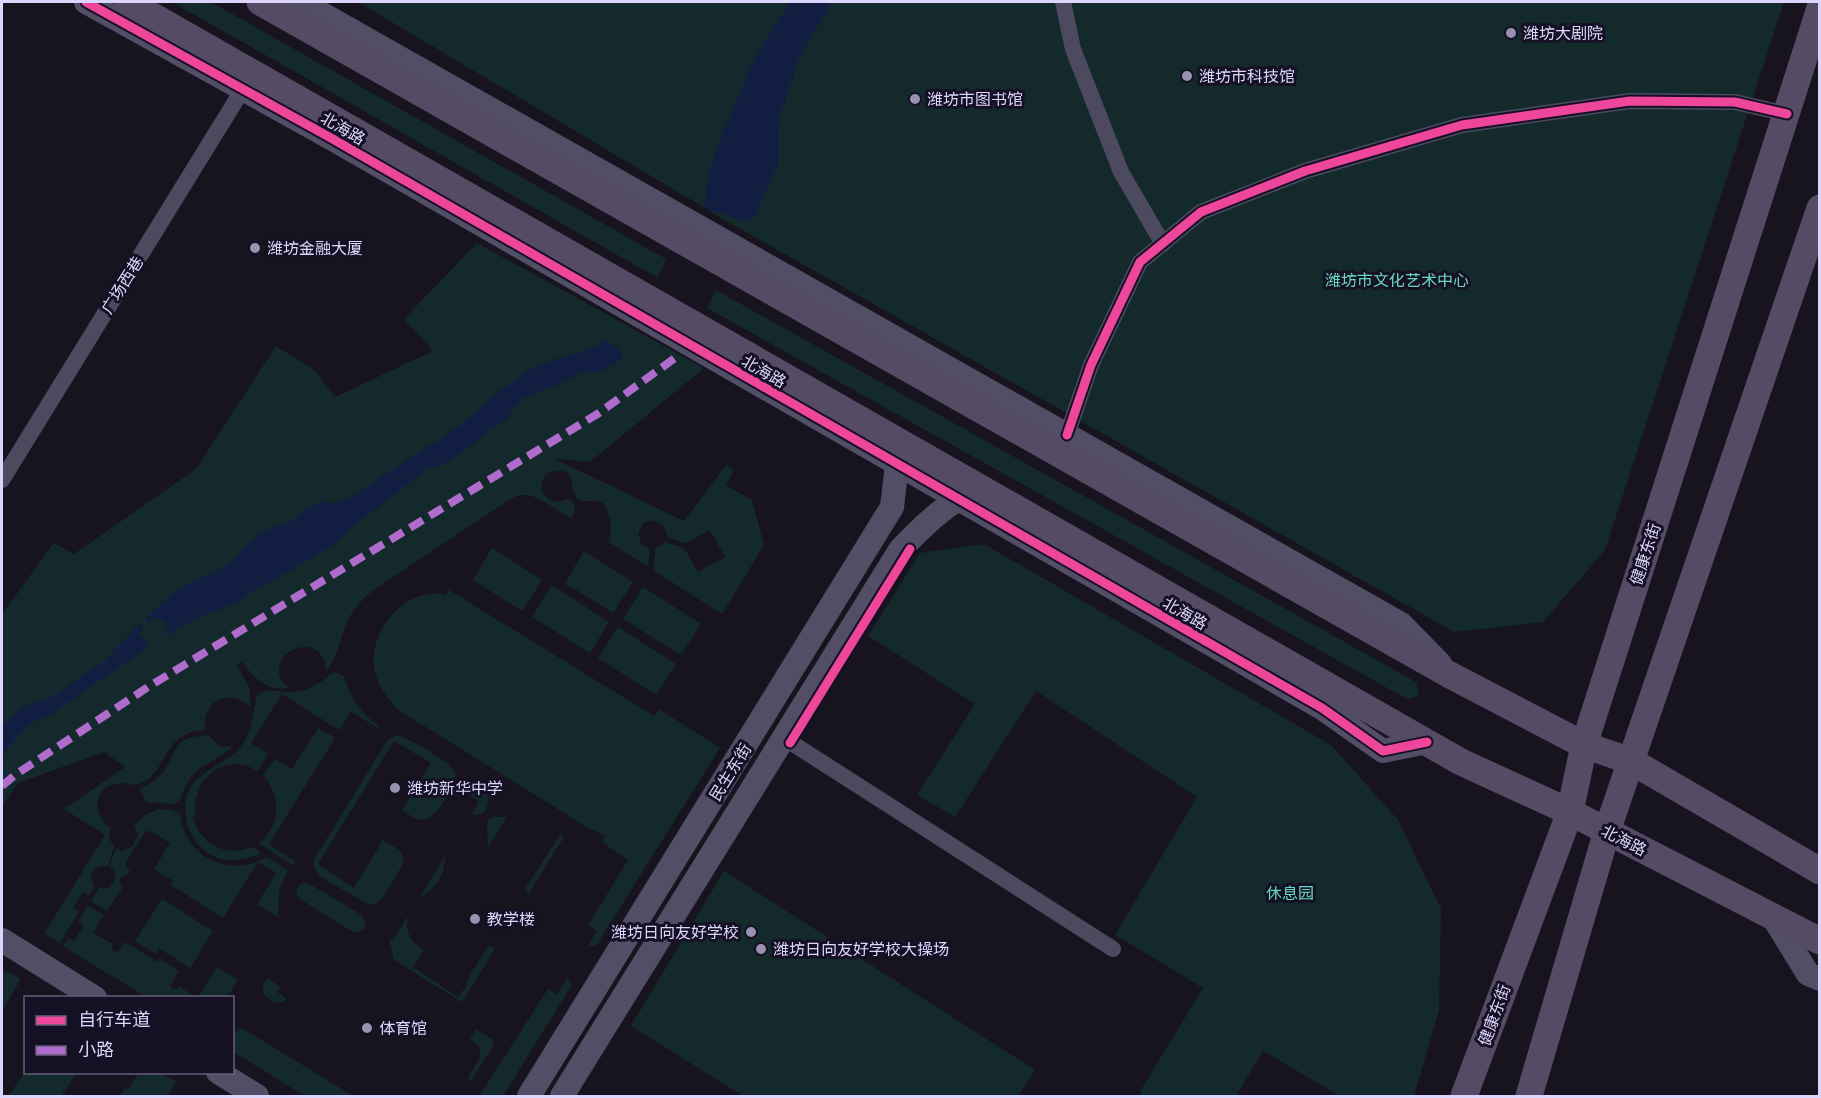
<svg xmlns="http://www.w3.org/2000/svg" width="1821" height="1098" font-family="'Asap Condensed','Noto Sans SC',sans-serif">
	<style>
		.green { fill: #14292b }
		.water { fill: #111e41 }
		.lines { fill: none; stroke-linecap: round; stroke-linejoin: round }
		.street { stroke: #4d4a60; stroke-width: 16 }
		.secondary { stroke: #514e65; stroke-width: 24 }
		.primary { stroke: #564b64; stroke-width: 27 }
		.quiet { stroke: #b06ccc; stroke-width: 8; stroke-dasharray: 15 8; stroke-linecap: butt }
		.cycleway-casing { stroke: #151024; stroke-width: 13 }
		.cycleway { stroke: #ed469a; stroke-width: 9 }
		.poi-dot { fill: #9892af; stroke: #151024; stroke-width: 2 }
		.labels { text-anchor: middle; dominant-baseline: central; stroke-width: 6; stroke-linejoin: round; paint-order: stroke }
		.poi-label { font-size: 16px; fill: #ddd6fc; stroke: #151024; text-anchor: start }
		.street-label { font-size: 16px; fill: #ddd6fc; stroke: #151024 }
		.park-label { font-size: 16px; fill: #67d8c4; stroke: #151024 }
	</style>
	<rect width="100%" height="100%" fill="#17141f"/>
	<g class="green">
		<path d="M172 2H211L666 259 658 278Z"/>
		<path d="M358 2H1784L1605 550 1543 622 1454 632 730 223Z"/>
		<path d="M477 243 704 368 590 462 555 459 684 521 726 465 734 470 726 485 752 500 764 545 722 614 653 570 655 549 665 542 684 548 698 572 725 557 710 530 685 543 667 537C666 523 656 517 643 523L638 533 641 544 650 549 648 567 609 542C612 528 611 515 603 503 593 498 585 503 580 500 567 494 579 466 555 471 551 472 548 472 546 475 542 479 542 484 541 489 547 502 556 504 568 499L572 501 575 509 571 519C554 509 532 487 512 498L378 587C362 598 349 613 343 632 339 646 336 659 326 671 323 622 253 658 289 688 267 691 254 678 242 662L237 665 249 687 251 707C228 687 202 700 205 730 158 732 170 778 134 785 100 775 84 808 111 828L109 838 114 847 108 866C98 866 91 868 91 879L95 886 89 895 83 892 73 907 79 912 60 943 44 934 105 835 64 809 125 767 104 752 18 783 2 807V614L54 543 74 554 196 469 276 346 314 370 335 397 433 351 404 319Z"/>
		<path d="M716 290 1416 682 1419 696 1407 699 707 308Z"/>
		<path d="M984 544 1331 745 1398 820 1441 909 1439 1010 1414 1096H1340L1263 1051 1236 1096H1144L1139 1093 1203 988 1115 935 1197 797 1036 691 955 817 917 795 975 704 868 636 920 553Z"/>
		<path d="M492 548 542 580 522 611 473 580Z"/>
		<path d="M584 551 633 582 613 613 565 583Z"/>
		<path d="M552 585 609 622 590 653 532 617Z"/>
		<path d="M643 587 701 624 681 655 623 619Z"/>
		<path d="M449 590 654 716 659 709 720 748 596 946 587 947 597 931 588 925 628 860 602 842 606 836 590 829 400 711C387 699 377 686 374 667 369 630 407 585 446 595Z"/>
		<path d="M618 627 676 664 656 695 598 658Z"/>
		<path d="M334 672 344 676C350 697 361 714 379 726L378 728 351 712 339 730 282 694 251 743 268 754 258 771C253 769 249 766 245 765 213 758 190 789 196 817L192 816C200 843 225 858 252 847L261 853C243 862 226 864 208 853 196 845 189 833 186 819 179 771 220 772 241 746 255 729 251 712 258 694 269 687 284 694 296 692 311 690 323 681 334 672Z"/>
		<path d="M318 728 335 738 269 844 295 862 293 865 258 843C282 826 281 796 263 775L275 759 292 769Z"/>
		<path d="M208 735 221 747 233 746C207 769 193 762 180 800L174 804 146 802 139 789C148 785 157 780 163 772 180 748 171 738 208 735Z"/>
		<path d="M396 735C407 737 452 762 455 773 458 784 435 820 423 820 416 820 408 814 402 810L431 763 394 741 318 864 354 888 383 840 399 850 403 856V864L382 899 377 903 369 905 318 875 314 867 313 861 387 741Z"/>
		<path d="M478 787 490 791 487 807 483 814 471 815 479 802 466 793Z"/>
		<path d="M160 809 172 810 179 813C182 820 182 828 186 835 197 858 225 871 250 864 256 863 261 859 267 857L288 870 279 890 278 917 257 904 276 873 258 862 223 918 171 885 173 881 154 869 170 843 150 831 145 832 126 862 127 868 130 871 126 876 120 878V882L123 887 107 911 91 901 99 888H108C116 882 118 874 110 866L116 848 122 851 132 847 138 835 134 826 144 815Z"/>
		<path d="M492 817H507L488 848 487 821Z"/>
		<path d="M560 835 564 837 529 893 524 890Z"/>
		<path d="M445 856C445 874 437 888 420 897Z"/>
		<path d="M724 871 1035 1070 1018 1096H743L631 1026Z"/>
		<path d="M306 882 360 914 365 920V928L360 932H353L300 899 296 891 299 885Z"/>
		<path d="M162 899 213 931 190 968 160 949 156 954 135 941Z"/>
		<path d="M88 906 104 915 93 933 113 944 112 951 118 952 125 942 158 962 160 959 179 971 171 984V988L177 990 180 987 195 997H146L63 946 68 938 74 941 84 925 78 921Z"/>
		<path d="M408 916C405 932 410 941 424 950L413 967 458 997 468 984 466 982 489 945 495 949 462 1002 394 960 389 938 393 940Z"/>
		<path d="M217 967 238 980 227 997H198Z"/>
		<path d="M2 969 21 979 2 1011Z"/>
		<path d="M268 978 280 987 277 992 287 999C279 1007 270 1001 263 994V985Z"/>
		<path d="M567 978 572 985 503 1096H479L548 989 557 994Z"/>
		<path d="M239 1028 244 1029 353 1096H305L233 1052V1034Z"/>
		<path d="M476 1029 492 1039 494 1045 470 1082 468 1078C473 1066 484 1061 479 1046L470 1039Z"/>
		<path d="M25 1069 26 1072 77 1073 61 1096H8L22 1077Z"/>
		<path d="M135 1073H162L176 1082 167 1096H120L125 1088 128 1089 138 1074Z"/>
	</g>
	<g class="water">
		<path d="M790 2H832L800 56 779 119 778 164 756 215 746 222 704 208 709 170 723 132 755 57Z"/>
		<path d="M605 341C614 344 619 348 622 357L621 360 599 372H582L552 387 526 397 515 406 506 420 488 430 475 443 443 465 429 467 350 529 337 543 234 603 179 627 166 637 168 628 161 619 153 618 148 623 146 619C156 608 168 596 181 588 195 580 210 575 224 567 235 560 238 553 247 544 262 529 282 526 300 516L301 512 325 500 332 504 354 495 461 425 496 394 530 369 549 361 586 351Z"/>
		<path d="M140 623 143 625V629L139 633 150 646 51 714 29 724 2 755V726L21 708 55 695 103 662Z"/>
	</g>
	<g class="lines">
		<g class="street">
			<path d="M1063 2 1073 49 1121 172 1163 244"/>
			<path d="M1067 435 1091 365 1140 262 1201 212 1305 171 1462 125 1630 101 1735 102 1787 114"/>
			<path d="M2 480 243 89"/>
			<path d="M784 738 1113 949"/>
		</g>
		<g class="secondary">
			<path d="M86 2 331 138 1322 708 1383 751 1427 742"/>
			<path d="M301 2 1401 624 1440 664"/>
			<path d="M1773 917 1808 974 1820 979"/>
			<path d="M2 940 95 998"/>
			<path d="M218 1072 257 1096"/>
			<path d="M529 1096 892 507 897 465 896 451"/>
			<path d="M562 1096 900 550C920 529 942 507 969 493"/>
		</g>
		<g class="primary">
			<path d="M128 2 1461 762 1570 812 1820 941"/>
			<path d="M260 2 1450 675 1584 745 1631 761 1820 871"/>
			<path d="M1464 1096 1570 812 1584 745 1820 8"/>
			<path d="M1529 1096 1607 831 1820 208"/>
		</g>
		<path class="quiet" d="M2 786 15 775 148 687 599 413 675 358"/>
		<defs>
			<g id="cycleway">
				<path d="M86 2 331 138 1322 708 1383 751 1427 742"/>
				<path d="M1067 435 1091 365 1140 262 1201 212 1305 171 1462 125 1630 101 1735 102 1787 114"/>
				<path d="M790 743 910 549"/>
			</g>
		</defs>
		<use href="#cycleway" class="cycleway-casing"/>
		<use href="#cycleway" class="cycleway"/>
	</g>
	<g class="poi-dot">
		<circle cx="1511" cy="33" r="6"/>
		<circle cx="1187" cy="76" r="6"/>
		<circle cx="915" cy="99" r="6"/>
		<circle cx="255" cy="248" r="6"/>
		<circle cx="395" cy="788" r="6"/>
		<circle cx="475" cy="919" r="6"/>
		<circle cx="751" cy="932" r="6"/>
		<circle cx="761" cy="949" r="6"/>
		<circle cx="367" cy="1028" r="6"/>
	</g>
	<g class="labels">
		<g class="poi-label">
			<text x="1523" y="33">潍坊大剧院</text>
			<text x="1199" y="76">潍坊市科技馆</text>
			<text x="927" y="99">潍坊市图书馆</text>
			<text x="267" y="248">潍坊金融大厦</text>
			<text x="407" y="788">潍坊新华中学</text>
			<text x="487" y="919">教学楼</text>
			<text x="739" y="932" text-anchor="end">潍坊日向友好学校</text>
			<text x="773" y="949">潍坊日向友好学校大操场</text>
			<text x="379" y="1028">体育馆</text>
		</g>
		<g class="street-label">
			<text transform="translate(343 128) rotate(30)">北海路</text>
			<text transform="translate(122 285) rotate(-58)">广场西巷</text>
			<text transform="translate(764 371) rotate(30)">北海路</text>
			<text transform="translate(1645 554) rotate(-72)">健康东街</text>
			<text transform="translate(1185 613) rotate(30)">北海路</text>
			<text transform="translate(730 772) rotate(-58)">民生东街</text>
			<text transform="translate(1624 840) rotate(27)">北海路</text>
			<text transform="translate(1494 1015) rotate(-70)">健康东街</text>
		</g>
		<g class="park-label">
			<text x="1397" y="280">潍坊市文化艺术中心</text>
			<text x="1290" y="893">休息园</text>
		</g>
	</g>
	<rect width="1821" height="1098" fill="none" stroke="#ddd6fc" stroke-width="6"/>
	<rect x="24" y="996" width="210" height="78" fill="#151024" stroke="#655f7a" stroke-width="1.5"/>
	<rect x="36" y="1016" width="30" height="9" fill="#ed469a" stroke="#655f7a" stroke-width="1.5"/>
	<text x="78" y="1026" font-size="18" fill="#ddd6fc">自行车道</text>
	<rect x="36" y="1046" width="30" height="9" fill="#b06ccc" stroke="#655f7a" stroke-width="1.5"/>
	<text x="78" y="1056" font-size="18" fill="#ddd6fc">小路</text>
</svg>
